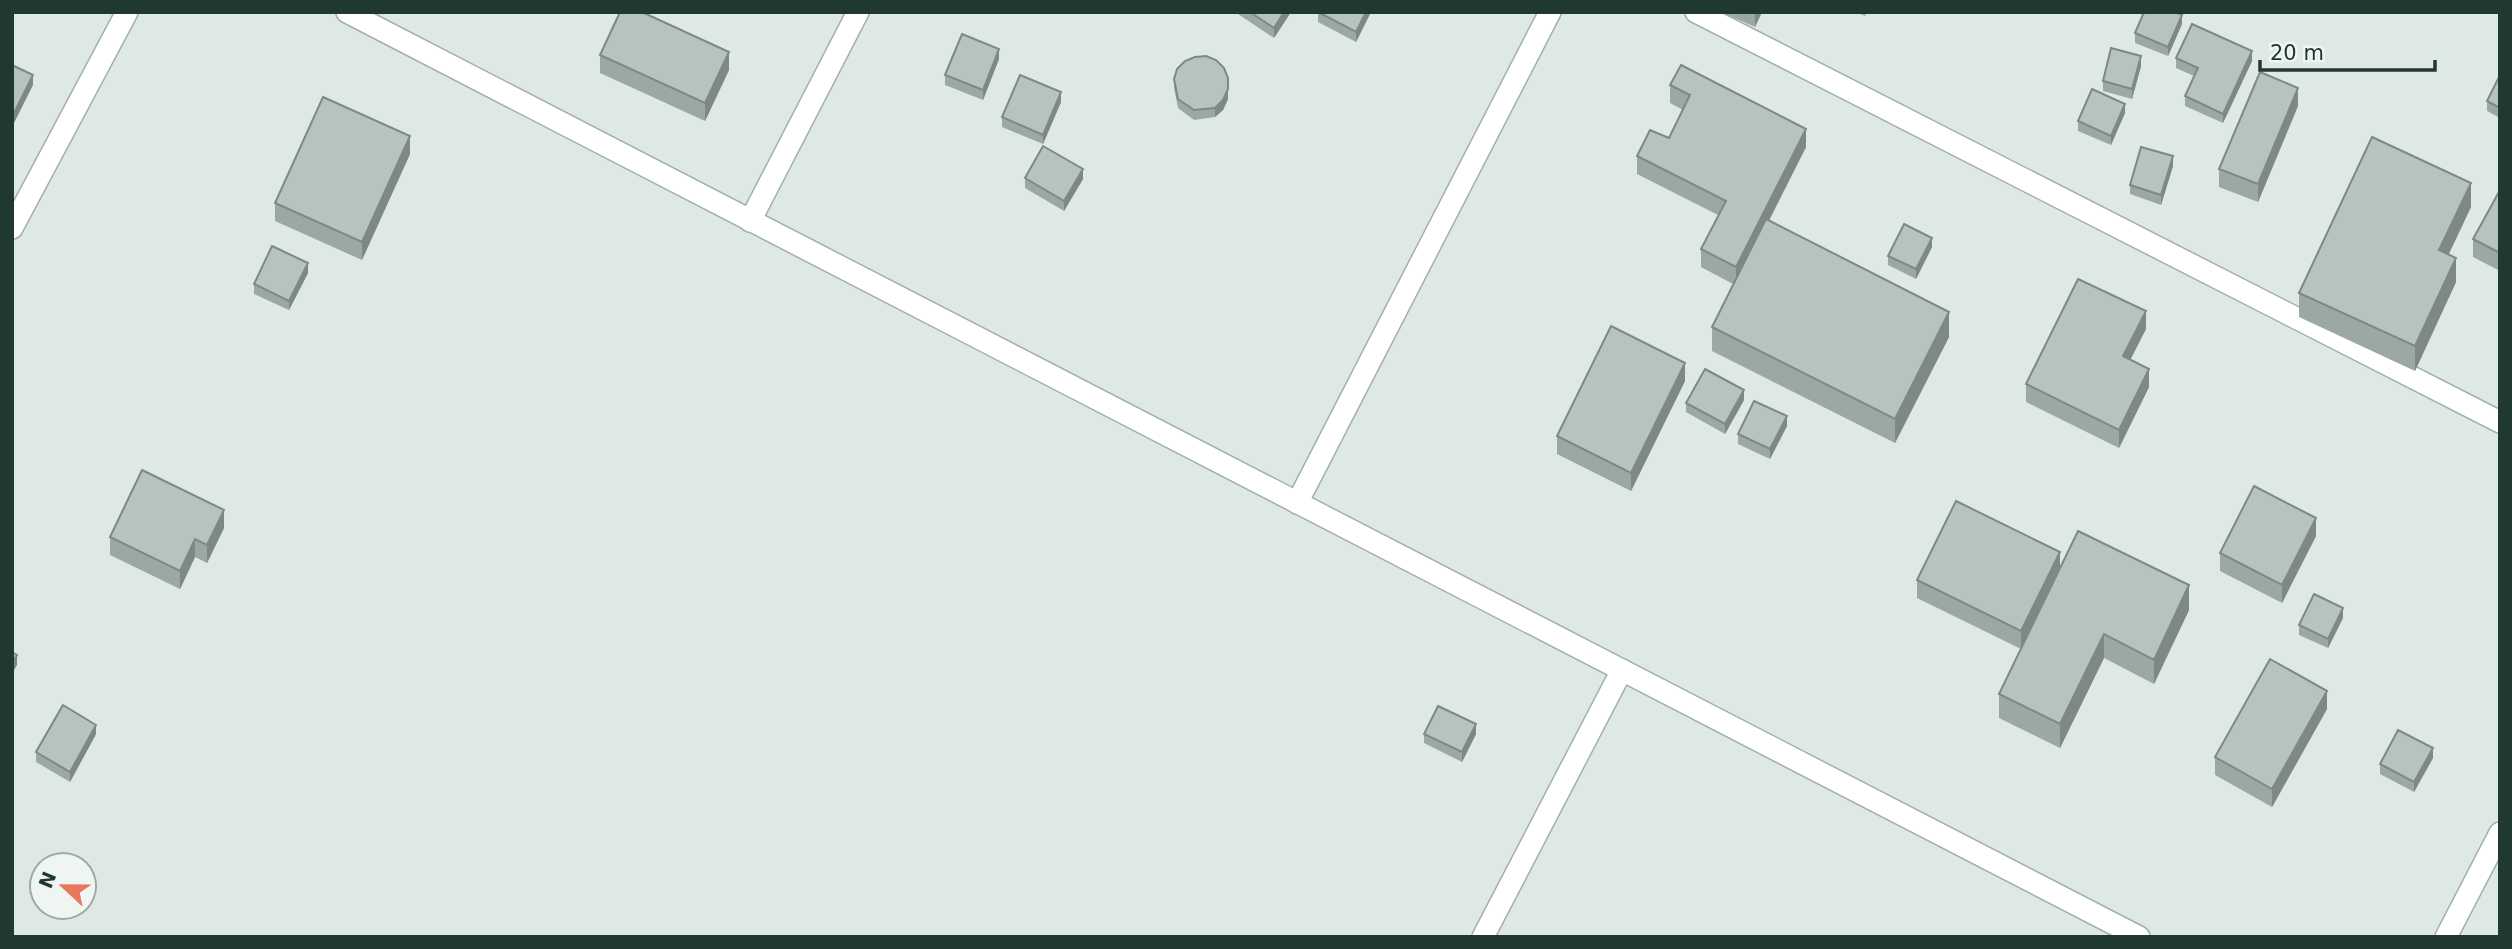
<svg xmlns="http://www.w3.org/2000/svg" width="2512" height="949" font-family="'DejaVu Sans',sans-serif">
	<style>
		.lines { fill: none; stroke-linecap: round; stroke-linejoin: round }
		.minor-casing { stroke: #a2b0ab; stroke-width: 24 }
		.minor { stroke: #fff; stroke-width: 21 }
		.wall { fill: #9ca9a3 }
		.shaded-wall { fill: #7f8984 }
		.building { fill: #b5c4bd; stroke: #7f8984; stroke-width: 2 }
	</style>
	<rect width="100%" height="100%" fill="#dfe9e4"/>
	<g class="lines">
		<defs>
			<g id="minor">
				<path d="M347 12 2139 937"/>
				<path d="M1696 12 2500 422"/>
				<path d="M750 221 858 12"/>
				<path d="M12 228 127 12"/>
				<path d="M1297 503 1550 12"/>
				<path d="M1483 937 1622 670"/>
				<path d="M2446 937 2500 833"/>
			</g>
		</defs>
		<use href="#minor" class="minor-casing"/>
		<use href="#minor" class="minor"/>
	</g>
	<g class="wall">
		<path d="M1235 12H1291L1274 38Z"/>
		<path d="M1318 12H1371L1356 42 1318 22Z"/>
		<path d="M1721 12H1762L1755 27Z"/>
		<path d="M1856 12H1867L1865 16Z"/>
		<path d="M2182 24 2168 56 2135 43V33Z"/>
		<path d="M600 55 729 70 705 121 600 73Z"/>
		<path d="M2176 58 2252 61 2223 123 2185 106V96L2194 76 2176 68Z"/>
		<path d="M999 59 983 100 945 85V75Z"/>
		<path d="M2141 66 2132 99 2103 91V81Z"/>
		<path d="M2500 75V118L2487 111V101Z"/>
		<path d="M1174 79 1228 99 1223 110 1215 117 1194 120 1178 108 1174 88Z"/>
		<path d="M1670 85 1806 147 1769 221 1949 337 1895 443 1712 351V327L1733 284 1701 267V249L1718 215 1637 174V156L1669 138 1683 110 1670 103Z"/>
		<path d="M1061 102 1043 144 1002 127V117Z"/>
		<path d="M2298 106 2258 202 2219 187V169Z"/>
		<path d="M2125 113 2111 145 2078 131V121Z"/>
		<path d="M410 154 362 260 275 221V203Z"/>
		<path d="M2173 166 2161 205 2130 194V185Z"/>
		<path d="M1025 178 1083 179 1064 211 1025 188Z"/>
		<path d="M2500 190V271L2473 257V239Z"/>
		<path d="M2471 207 2448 255 2456 282 2415 371 2299 317V293Z"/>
		<path d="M1932 247 1916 279 1888 265V256Z"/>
		<path d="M308 273 289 310 254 294V284Z"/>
		<path d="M2146 329 2130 360 2149 387 2119 448 2026 402V384Z"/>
		<path d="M1685 381 1631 491 1557 454V436Z"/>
		<path d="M1744 400 1725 434 1686 412V403Z"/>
		<path d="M1787 426 1770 459 1738 444V434Z"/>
		<path d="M224 528 207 563 195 557 180 589 110 555V537Z"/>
		<path d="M2316 536 2282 603 2220 571V553Z"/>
		<path d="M2060 569 2189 610 2154 684 2104 658 2060 748 1999 718V694L2021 649 1917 598V580Z"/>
		<path d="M2343 618 2328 648 2299 635V625Z"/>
		<path d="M2327 709 2272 807 2215 775V757Z"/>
		<path d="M96 734 70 782 36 762V752Z"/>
		<path d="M1424 734H1476L1462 762 1424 743Z"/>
		<path d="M2433 758 2414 792 2380 774V764Z"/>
	</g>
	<g class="shaded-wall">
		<path d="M1284 12H1291L1274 38V28Z"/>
		<path d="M1366 12H1371L1356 42V32Z"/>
		<path d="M1755 12H1762L1755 27Z"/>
		<path d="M2182 15V24L2168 56V47Z"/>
		<path d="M999 49V59L983 100V90Z"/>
		<path d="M2252 51V61L2223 123V114Z"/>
		<path d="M729 52V70L705 121V103Z"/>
		<path d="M2141 56V66L2132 99V89Z"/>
		<path d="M33 75V85L12 127V117Z"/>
		<path d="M1228 78V99L1223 110 1215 117V108Z"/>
		<path d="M2298 88V106L2258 202V184Z"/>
		<path d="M1061 92V102L1043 144V135Z"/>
		<path d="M2125 104V113L2111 145V136Z"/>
		<path d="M1806 129V147L1736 285V267Z"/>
		<path d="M410 136V154L362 260V242Z"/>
		<path d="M2173 156V166L2161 205V195Z"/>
		<path d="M1083 169V179L1064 211V201Z"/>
		<path d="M2471 183V207L2439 275V250Z"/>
		<path d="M1932 238V247L1916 279V269Z"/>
		<path d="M2456 258V282L2415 371V346Z"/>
		<path d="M308 263V273L289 310V301Z"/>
		<path d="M2146 311V329L2123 374V356Z"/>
		<path d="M1949 312V337L1895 443V419Z"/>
		<path d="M1685 363V381L1631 491V473Z"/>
		<path d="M2149 369V387L2119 448V430Z"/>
		<path d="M1744 390V400L1725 434V424Z"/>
		<path d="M1787 416V426L1770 459V449Z"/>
		<path d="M224 510V528L207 563V545Z"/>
		<path d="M2316 518V536L2282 603V585Z"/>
		<path d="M195 539V557L180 589V571Z"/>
		<path d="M2060 552V570L2021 649V631Z"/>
		<path d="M2189 585V610L2154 684V660Z"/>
		<path d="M2343 608V618L2328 648V639Z"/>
		<path d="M2104 634V658L2060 748V724Z"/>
		<path d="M17 655V665L12 674V664Z"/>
		<path d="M2327 691V709L2272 807V789Z"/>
		<path d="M1476 724V734L1462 762V752Z"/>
		<path d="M96 725V734L70 782V772Z"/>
		<path d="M2433 748V758L2414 792V782Z"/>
	</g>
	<g class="building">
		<path d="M620 12H642L729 52 705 103 600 55Z"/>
		<path d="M1250 12H1284L1274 28Z"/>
		<path d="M1318 12H1366L1356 32Z"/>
		<path d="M2144 12H2176L2182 15 2168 47 2135 33Z"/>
		<path d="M2192 24 2252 51 2223 114 2185 96 2198 68 2176 58Z"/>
		<path d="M962 34 999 49 983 90 945 75Z"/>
		<path d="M2111 48 2141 56 2132 89 2103 81Z"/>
		<path d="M1206 56 1216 60 1224 68 1228 78V89L1223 100 1215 108 1194 110 1178 99 1174 79 1177 69 1185 61 1195 57Z"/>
		<path d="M12 65 33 75 12 117Z"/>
		<path d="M1681 65 1806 129 1736 267 1701 249 1726 201 1637 156 1650 130 1669 138 1690 95 1670 85Z"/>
		<path d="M2260 72 2298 88 2258 184 2219 169Z"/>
		<path d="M1020 75 1061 92 1043 135 1002 117Z"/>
		<path d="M2500 75V108L2487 101Z"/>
		<path d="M2092 89 2125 104 2111 136 2078 121Z"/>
		<path d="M323 97 410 136 362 242 275 203Z"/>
		<path d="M2372 137 2471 183 2439 250 2456 258 2415 346 2299 293Z"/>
		<path d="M1043 146 1083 169 1064 201 1025 178Z"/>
		<path d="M2141 147 2173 156 2161 195 2130 185Z"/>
		<path d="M2500 190V253L2473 239Z"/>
		<path d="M1766 219 1949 312 1895 419 1712 327Z"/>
		<path d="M1904 224 1932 238 1916 269 1888 256Z"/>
		<path d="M272 246 308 263 289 301 254 284Z"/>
		<path d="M2078 279 2146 311 2123 356 2149 369 2119 430 2026 384Z"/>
		<path d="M1611 326 1685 363 1631 473 1557 436Z"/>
		<path d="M1705 369 1744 390 1725 424 1686 403Z"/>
		<path d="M1754 401 1787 416 1770 449 1738 434Z"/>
		<path d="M142 470 224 510 207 545 195 539 180 571 110 537Z"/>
		<path d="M2254 486 2316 518 2282 585 2220 553Z"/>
		<path d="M1956 501 2060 552 2021 631 1917 580Z"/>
		<path d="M2078 531 2189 585 2154 660 2104 634 2060 724 1999 694Z"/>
		<path d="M2314 594 2343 608 2328 639 2299 625Z"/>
		<path d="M12 652 17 655 12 664Z"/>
		<path d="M2270 659 2327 691 2272 789 2215 757Z"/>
		<path d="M63 705 96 725 70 772 36 752Z"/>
		<path d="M1438 706 1476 724 1462 752 1424 734Z"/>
		<path d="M2398 730 2433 748 2414 782 2380 764Z"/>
	</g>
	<rect width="2512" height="949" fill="none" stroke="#213831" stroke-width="28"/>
	<g transform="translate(63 886) rotate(292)"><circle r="33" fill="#eff6f2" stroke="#9daaa5" stroke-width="2"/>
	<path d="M0-5L12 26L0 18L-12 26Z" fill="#e9775d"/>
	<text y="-10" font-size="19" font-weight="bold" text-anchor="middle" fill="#213831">N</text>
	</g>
	<path d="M2260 60v10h175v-10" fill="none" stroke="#213831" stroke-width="3.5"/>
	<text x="2270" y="60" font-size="21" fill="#213831" stroke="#eff6f2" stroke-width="5" paint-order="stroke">20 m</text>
</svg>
